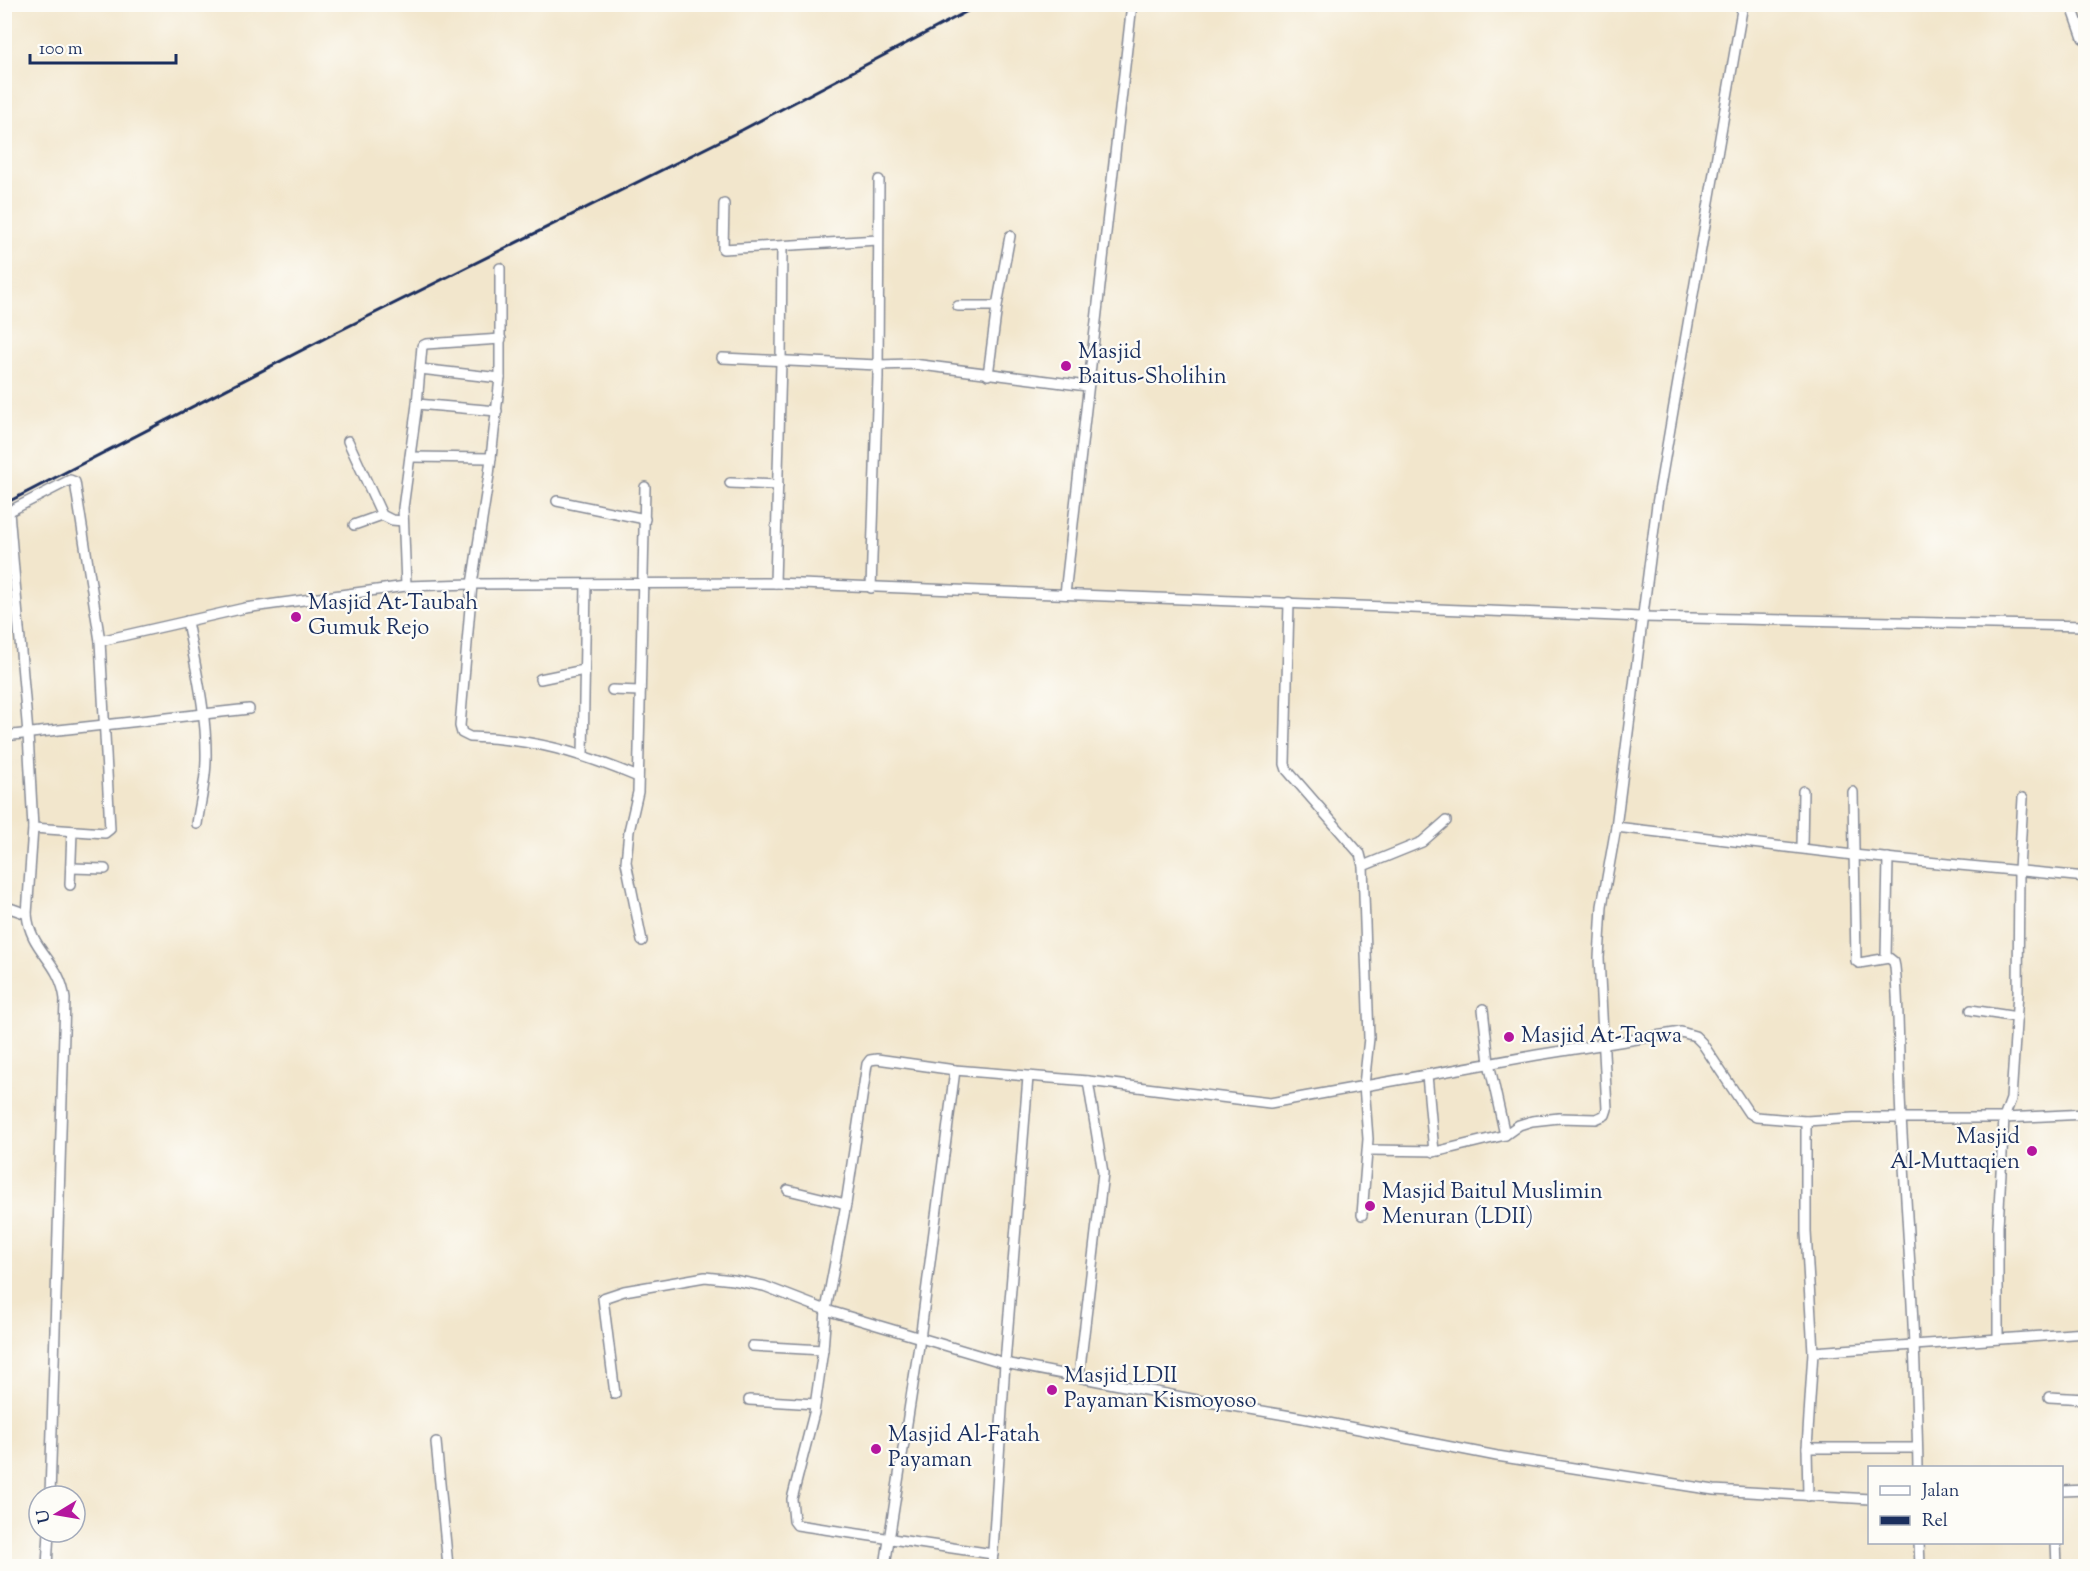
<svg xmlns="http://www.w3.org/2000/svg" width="2090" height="1571" font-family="'Sorts Mill Goudy',serif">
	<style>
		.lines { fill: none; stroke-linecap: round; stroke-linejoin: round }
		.street-casing { stroke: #868a95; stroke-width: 12 }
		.street { stroke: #fff; stroke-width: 9 }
		.rail { stroke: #1b2f5e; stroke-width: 3 }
		.poi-dot { fill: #b5179e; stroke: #fdfcf7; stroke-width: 2 }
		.labels { text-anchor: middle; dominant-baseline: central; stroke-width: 4.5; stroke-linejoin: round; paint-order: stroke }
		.poi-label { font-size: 22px; fill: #1b2f5e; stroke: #fdfcf7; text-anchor: start }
	</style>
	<rect width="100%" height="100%" fill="#fdfcf7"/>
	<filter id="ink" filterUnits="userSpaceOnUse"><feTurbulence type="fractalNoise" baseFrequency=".0167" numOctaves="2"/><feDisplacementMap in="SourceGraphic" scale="12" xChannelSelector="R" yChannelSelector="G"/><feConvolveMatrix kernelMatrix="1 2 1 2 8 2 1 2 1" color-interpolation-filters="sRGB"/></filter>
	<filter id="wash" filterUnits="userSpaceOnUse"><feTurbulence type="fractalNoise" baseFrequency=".008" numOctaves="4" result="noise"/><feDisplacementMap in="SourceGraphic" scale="24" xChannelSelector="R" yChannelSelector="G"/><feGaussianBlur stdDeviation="1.35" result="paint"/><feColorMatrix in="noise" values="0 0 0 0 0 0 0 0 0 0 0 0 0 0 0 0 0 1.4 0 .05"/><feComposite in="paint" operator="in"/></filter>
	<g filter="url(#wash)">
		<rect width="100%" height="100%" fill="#f2e6cc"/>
	</g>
	<g filter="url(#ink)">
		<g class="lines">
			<defs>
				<g id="street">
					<path d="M2071 4 2083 38"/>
					<path d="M724 204 723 249 878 240"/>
					<path d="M500 268V378L489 475 472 584 460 726 462 733 470 737C535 739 578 752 638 777"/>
					<path d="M958 306H997"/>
					<path d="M722 358 878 365 913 364 1087 386"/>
					<path d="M420 369 500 378"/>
					<path d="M988 375 997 306 1010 236"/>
					<path d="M417 404 497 411"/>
					<path d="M348 441 382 515 392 520 403 521"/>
					<path d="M410 457 491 458"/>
					<path d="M730 483 778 485"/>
					<path d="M557 501 645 519"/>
					<path d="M9 512 28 734 33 828 27 914"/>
					<path d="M4 514 70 480 75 482 100 641 110 829 105 833 33 828"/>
					<path d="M354 525 382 515"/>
					<path d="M775 583 781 362 782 247"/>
					<path d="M406 586 403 508 417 404 422 346 426 344 501 339"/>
					<path d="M871 588 878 377 879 180"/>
					<path d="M1065 594 1132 4"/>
					<path d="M1289 602 1285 764 1287 770 1360 854 1363 866"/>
					<path d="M187 621C195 666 207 713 206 759 206 781 200 803 197 824"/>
					<path d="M100 641 245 608 406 586 472 584 775 583 1642 617 2086 626"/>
					<path d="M540 679 584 670"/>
					<path d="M612 690 640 691"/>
					<path d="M4 736 249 709"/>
					<path d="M583 755 586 584"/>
					<path d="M1853 792 1856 961 1859 963 1889 958 1894 962 1895 967C1900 1017 1898 1067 1901 1117 1908 1234 1916 1350 1918 1468"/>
					<path d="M1616 827 1853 855 2086 877"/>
					<path d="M1802 848 1803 791"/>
					<path d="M71 868 105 869"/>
					<path d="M70 885 72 831"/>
					<path d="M4 906 27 914C30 951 60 960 65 999L50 1496"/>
					<path d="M642 941 626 862 629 831 638 792 645 487"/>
					<path d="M1886 958 1888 858"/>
					<path d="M1483 1009 1489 1063 1505 1135"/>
					<path d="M1971 1010 2017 1017"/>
					<path d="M1427 1075 1434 1152"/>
					<path d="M1806 1121V1232L1813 1352 1807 1448 1808 1496"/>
					<path d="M1368 1150 1439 1151 1505 1135 1519 1125 1532 1121 1559 1118 1596 1119 1605 1115 1607 1109 1599 958 1602 906 1616 827 1657 504 1743 4"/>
					<path d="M788 1190 846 1204"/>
					<path d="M1362 1215 1368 1139 1364 1085 1369 1038 1363 866 1422 842 1446 821"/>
					<path d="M1998 1338V1226L2004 1118 2011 1099 2018 993 2019 870 2023 798"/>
					<path d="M752 1346 823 1350"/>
					<path d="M1813 1352 2086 1333"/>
					<path d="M1079 1376 1103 1173 1088 1081"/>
					<path d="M615 1394 603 1298 624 1291 705 1277 733 1280 764 1286 826 1310 1005 1363 1197 1400 1303 1418 1497 1456 1714 1490 1870 1499"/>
					<path d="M2049 1397 2086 1399"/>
					<path d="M749 1400 815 1404"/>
					<path d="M436 1442 448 1566"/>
					<path d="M1807 1448H1917"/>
					<path d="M2062 1491 2086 1490"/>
					<path d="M1919 1542 1920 1566"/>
					<path d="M2056 1542 2057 1566"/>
					<path d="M993 1554 797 1525 794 1521 792 1499 814 1413 823 1350 826 1310 846 1204 867 1064 870 1060 877 1059 955 1070 1088 1081 1270 1103 1537 1055 1681 1032 1695 1036 1702 1043 1748 1112 1756 1117 1806 1121 1853 1118H2004L2086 1114"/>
					<path d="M47 1566 49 1532"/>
					<path d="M885 1566 920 1339 955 1070"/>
					<path d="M992 1566 1005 1363 1028 1077"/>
				</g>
			</defs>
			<use href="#street" class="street-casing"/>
			<use href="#street" class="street"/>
			<path class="rail" d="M4 504 339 331 742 130 981 4"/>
		</g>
	</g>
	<g class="poi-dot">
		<circle cx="1066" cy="366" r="6"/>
		<circle cx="296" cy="617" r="6"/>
		<circle cx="1509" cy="1037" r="6"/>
		<circle cx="2032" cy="1151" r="6"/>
		<circle cx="1370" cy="1206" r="6"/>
		<circle cx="1052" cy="1390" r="6"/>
		<circle cx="876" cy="1449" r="6"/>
	</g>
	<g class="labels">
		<g class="poi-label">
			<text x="1078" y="353">Masjid<tspan x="1078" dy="25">Baitus-Sholihin</tspan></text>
			<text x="308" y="604">Masjid At-Taubah<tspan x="308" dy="25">Gumuk Rejo</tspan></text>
			<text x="1521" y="1037">Masjid At-Taqwa</text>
			<text x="2020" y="1138" text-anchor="end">Masjid<tspan x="2020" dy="25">Al-Muttaqien</tspan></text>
			<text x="1382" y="1193">Masjid Baitul Muslimin<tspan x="1382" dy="25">Menuran (LDII)</tspan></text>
			<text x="1064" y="1377">Masjid LDII<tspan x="1064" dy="25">Payaman Kismoyoso</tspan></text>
			<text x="888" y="1436">Masjid Al-Fatah<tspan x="888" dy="25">Payaman</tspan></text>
		</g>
	</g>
	<rect width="2090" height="1571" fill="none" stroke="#fdfcf7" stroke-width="24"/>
	<rect x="1868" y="1466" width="195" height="78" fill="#fdfcf7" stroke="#a3aaba" stroke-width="1.5"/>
	<rect x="1880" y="1486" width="30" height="9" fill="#ffffff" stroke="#a3aaba" stroke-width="1.5"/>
	<text x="1922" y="1496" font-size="18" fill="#1b2f5e">Jalan</text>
	<rect x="1880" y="1516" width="30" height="9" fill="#1b2f5e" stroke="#a3aaba" stroke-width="1.5"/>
	<text x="1922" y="1526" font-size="18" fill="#1b2f5e">Rel</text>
	<g transform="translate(57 1514) rotate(259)"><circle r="28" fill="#fdfcf7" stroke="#a3aaba" stroke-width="1.5"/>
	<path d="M0-4.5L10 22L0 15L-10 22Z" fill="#b5179e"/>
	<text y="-9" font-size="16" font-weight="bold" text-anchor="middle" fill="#1b2f5e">U</text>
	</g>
	<path d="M30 54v9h146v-9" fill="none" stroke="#1b2f5e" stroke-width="3"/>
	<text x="39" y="54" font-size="18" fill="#1b2f5e" stroke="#fdfcf7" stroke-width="4.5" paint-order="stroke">100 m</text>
</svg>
